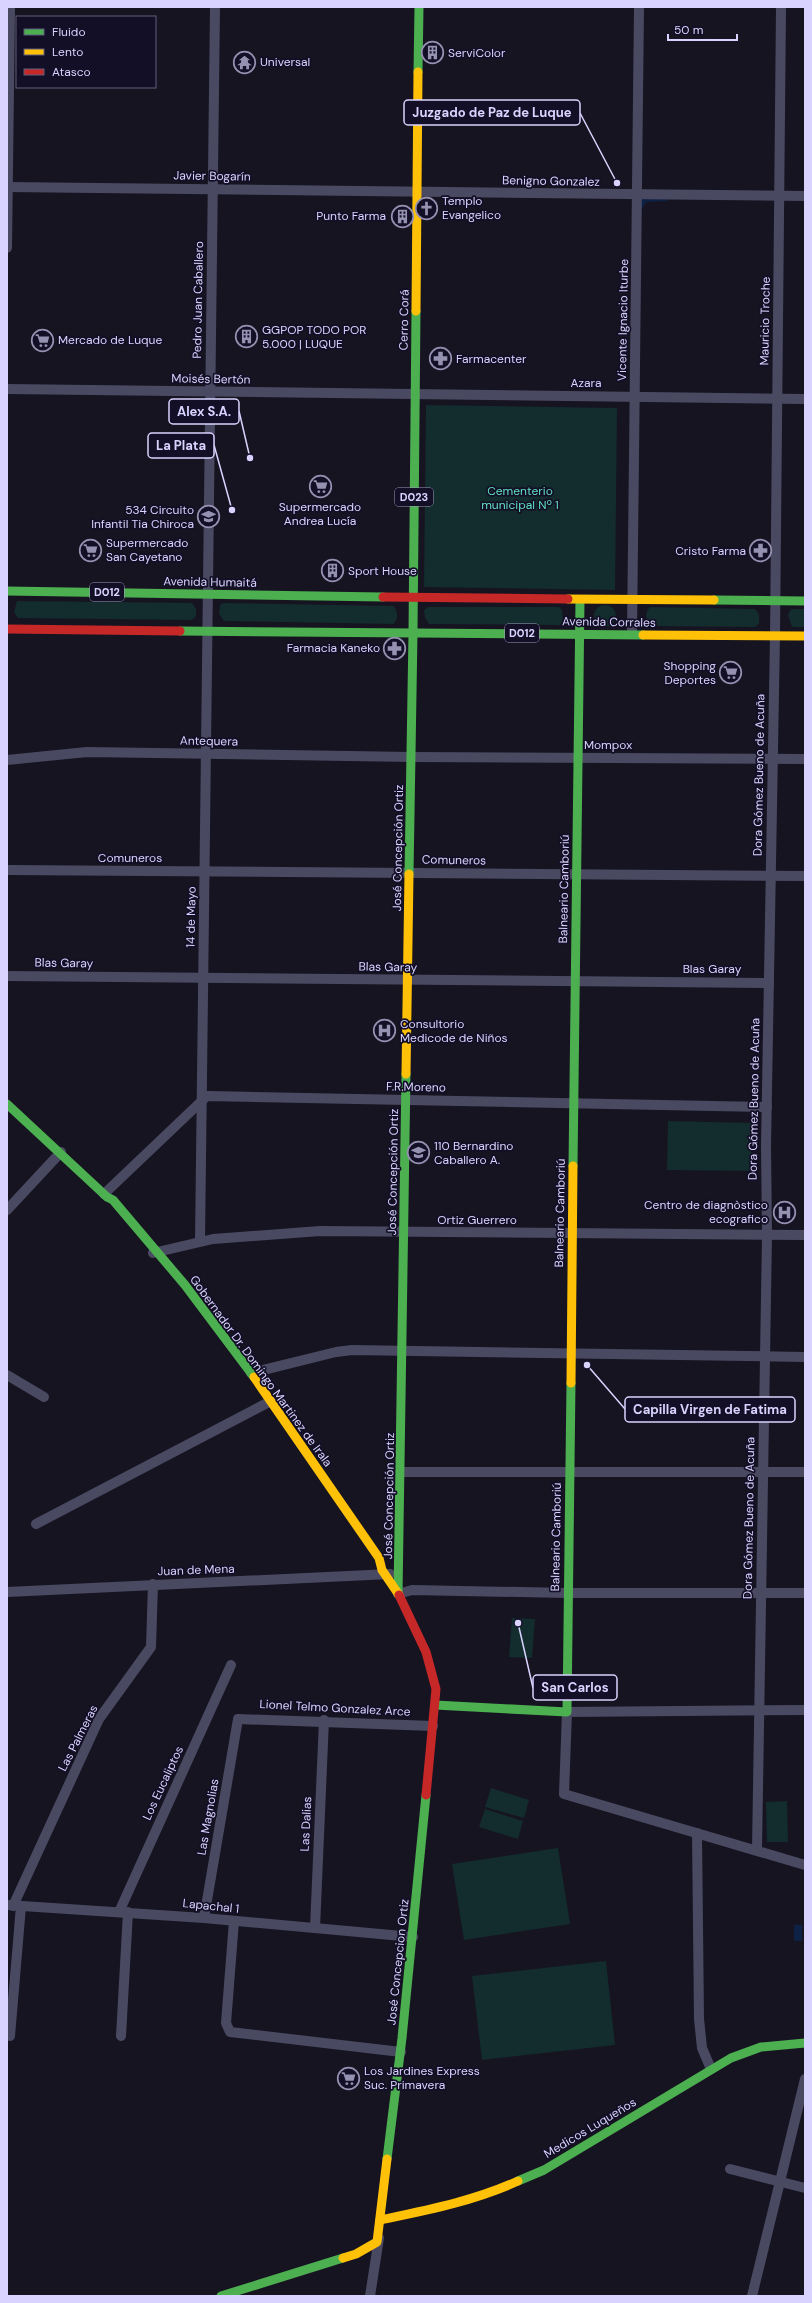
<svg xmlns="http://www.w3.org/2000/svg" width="812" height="2303" font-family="'DM Sans',sans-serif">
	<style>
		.green { fill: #132c2d }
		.water { fill: #0d2144 }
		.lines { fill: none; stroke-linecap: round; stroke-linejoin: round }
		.street { stroke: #4a4962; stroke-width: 10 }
		.fast { stroke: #4caf50; stroke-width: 9 }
		.slow { stroke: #ffc107; stroke-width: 9 }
		.jam { stroke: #c62828; stroke-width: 9 }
		.labels { text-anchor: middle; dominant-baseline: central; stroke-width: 3.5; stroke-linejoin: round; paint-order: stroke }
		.shield { fill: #130f26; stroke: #9e99be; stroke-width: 1 }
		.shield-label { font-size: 11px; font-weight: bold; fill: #d9d4ff }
		.poi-label { font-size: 12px; fill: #d9d4ff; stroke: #130f26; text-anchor: start }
		.street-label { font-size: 12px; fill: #d9d4ff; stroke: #130f26 }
		.park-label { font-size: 12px; fill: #5fe0c0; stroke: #130f26 }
		.leader { fill: none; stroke: #d9d4ff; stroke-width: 1.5 }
		.callout-dot { fill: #d9d4ff; stroke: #130f26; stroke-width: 1.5 }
		.callout { fill: #130f26; stroke: #d9d4ff; stroke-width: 1.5 }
		.callout-label { font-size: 13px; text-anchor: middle; font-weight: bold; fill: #d9d4ff }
	</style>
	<rect width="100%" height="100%" fill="#161421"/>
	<g class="green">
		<path d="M426 405 617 408 615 590 424 587Z"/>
		<path d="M17 601 192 603 196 609V616L192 620 18 618 14 612Z"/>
		<path d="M223 603 393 606C398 610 399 620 393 624L224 621 219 614 220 605Z"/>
		<circle cx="605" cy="616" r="11"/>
		<path d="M428 607H559L562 610 563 620 560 625 429 624 425 618 424 610Z"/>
		<path d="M650 607 755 609 759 614V623L755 627 651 626C646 621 644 613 650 607Z"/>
		<path d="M791 609H805V627H792L788 615Z"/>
		<path d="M668 1121 752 1123 751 1171 667 1170Z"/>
		<path d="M512 1618 535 1619 532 1658 509 1657Z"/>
		<path d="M491 1788 529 1800 524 1818 485 1807Z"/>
		<path d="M787 1801 788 1842H767L766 1802Z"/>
		<path d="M485 1809 523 1821 518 1839 479 1827Z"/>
		<path d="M558 1848 570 1924 464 1940 452 1864Z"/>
		<path d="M606 1961 615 2045 482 2060 472 1976Z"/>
	</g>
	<g class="water">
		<path d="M638 197 669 198 667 201 646 202 640 212Z"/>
		<rect x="794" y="1925" width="8" height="16"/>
	</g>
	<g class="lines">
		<g class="street">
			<path d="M7 187 805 196"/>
			<path d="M7 248 10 7"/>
			<path d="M7 389 805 399"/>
			<path d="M632 634 639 7"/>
			<path d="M7 760 87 752 411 757 805 759"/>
			<path d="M7 870 805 876"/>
			<path d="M7 976 769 983"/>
			<path d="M104 1194 207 1096 767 1107"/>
			<path d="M7 1210 61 1152"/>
			<path d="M200 1241 215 7"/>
			<path d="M153 1253 213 1239 320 1231 805 1235"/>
			<path d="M251 1373 336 1352 352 1350 805 1357"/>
			<path d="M7 1375 44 1397"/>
			<path d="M401 1472H805"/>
			<path d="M36 1524 271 1401"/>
			<path d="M7 1592 390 1574"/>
			<path d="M398 1594 412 1590 568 1593H805"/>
			<path d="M805 1710 567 1712 564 1794 805 1865"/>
			<path d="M697 1833 699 2019 702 2048 711 2069"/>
			<path d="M757 1849 767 1235 766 1146 775 636 781 7"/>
			<path d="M7 1905 204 1918 413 1937"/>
			<path d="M13 1906 99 1719 151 1647 153 1584"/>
			<path d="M119 1912 231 1665"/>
			<path d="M204 1918 238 1719 433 1726"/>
			<path d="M234 1921 226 2023 230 2032 401 2052"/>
			<path d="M315 1928 324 1720"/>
			<path d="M10 2036 21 1906"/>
			<path d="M121 2036 128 1912"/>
			<path d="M730 2169 805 2188"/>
			<path d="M370 2296 379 2238"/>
			<path d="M752 2296 805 2079"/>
		</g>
		<g class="fast">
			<path d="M418 72 419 7"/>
			<path d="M7 591 383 597"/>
			<path d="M714 600 805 601"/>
			<path d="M180 631 643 635"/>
			<path d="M413 633 416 311"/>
			<path d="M409 874 413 633"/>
			<path d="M7 1104 107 1197 113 1200 185 1285 254 1377"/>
			<path d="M573 1166 580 600"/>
			<path d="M398 1594 406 1074"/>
			<path d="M435 1705 567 1712 571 1383"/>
			<path d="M387 2159 402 2038 426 1795"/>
			<path d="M518 2181 544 2170 731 2058 761 2047 805 2043"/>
			<path d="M221 2296 343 2258"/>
		</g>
		<g class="slow">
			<path d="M416 311 418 72"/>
			<path d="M568 599 714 600"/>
			<path d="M643 635 805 636"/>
			<path d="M406 1074 409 874"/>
			<path d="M254 1377 379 1558 382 1570 399 1595"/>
			<path d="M571 1383 573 1166"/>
			<path d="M380 2220C428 2210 474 2201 518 2181"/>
			<path d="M343 2258 356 2254 377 2242 387 2159"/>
		</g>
		<g class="jam">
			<path d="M383 597 568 599"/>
			<path d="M7 629 180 631"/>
			<path d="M399 1595 426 1652 436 1689 426 1795"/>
		</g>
	</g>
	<defs>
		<symbol id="building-ring" viewBox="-11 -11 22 22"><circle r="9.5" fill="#130f26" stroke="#9591b1" stroke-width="1.5"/><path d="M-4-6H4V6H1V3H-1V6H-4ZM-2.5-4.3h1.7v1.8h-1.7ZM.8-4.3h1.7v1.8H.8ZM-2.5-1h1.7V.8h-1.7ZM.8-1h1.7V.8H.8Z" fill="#9591b1"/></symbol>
		<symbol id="temple-ring" viewBox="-11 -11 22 22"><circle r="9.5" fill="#130f26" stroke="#9591b1" stroke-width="1.5"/><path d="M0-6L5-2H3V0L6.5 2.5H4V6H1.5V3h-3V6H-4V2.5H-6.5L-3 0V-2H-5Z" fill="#9591b1"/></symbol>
		<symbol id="church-ring" viewBox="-11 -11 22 22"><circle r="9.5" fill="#130f26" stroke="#9591b1" stroke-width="1.5"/><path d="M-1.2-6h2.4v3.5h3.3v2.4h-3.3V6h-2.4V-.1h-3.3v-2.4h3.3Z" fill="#9591b1"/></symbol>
		<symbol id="supermarket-ring" viewBox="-11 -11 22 22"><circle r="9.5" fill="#130f26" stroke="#9591b1" stroke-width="1.5"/><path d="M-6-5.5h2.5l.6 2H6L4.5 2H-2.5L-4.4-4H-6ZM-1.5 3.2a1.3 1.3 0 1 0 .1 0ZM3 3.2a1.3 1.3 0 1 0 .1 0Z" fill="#9591b1"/></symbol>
		<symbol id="pharmacy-ring" viewBox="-11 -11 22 22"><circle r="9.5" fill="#130f26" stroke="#9591b1" stroke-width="1.5"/><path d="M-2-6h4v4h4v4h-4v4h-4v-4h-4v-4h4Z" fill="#9591b1"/></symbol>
		<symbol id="school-ring" viewBox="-11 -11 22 22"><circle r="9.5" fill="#130f26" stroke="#9591b1" stroke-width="1.5"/><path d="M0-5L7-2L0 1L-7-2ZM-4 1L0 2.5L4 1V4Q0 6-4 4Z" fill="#9591b1"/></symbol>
		<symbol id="hospital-ring" viewBox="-11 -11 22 22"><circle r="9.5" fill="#130f26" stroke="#9591b1" stroke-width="1.5"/><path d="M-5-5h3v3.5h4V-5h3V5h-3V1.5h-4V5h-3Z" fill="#9591b1"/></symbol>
	</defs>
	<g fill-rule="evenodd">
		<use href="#building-ring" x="420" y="40" width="25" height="25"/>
		<use href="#temple-ring" x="232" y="50" width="25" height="25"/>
		<use href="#church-ring" x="414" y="196" width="25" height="25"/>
		<use href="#building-ring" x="390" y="204" width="25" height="25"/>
		<use href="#building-ring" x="234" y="324" width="25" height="25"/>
		<use href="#supermarket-ring" x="30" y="328" width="25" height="25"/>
		<use href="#pharmacy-ring" x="428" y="346" width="25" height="25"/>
		<use href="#supermarket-ring" x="308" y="474" width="25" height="25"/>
		<use href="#school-ring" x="196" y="504" width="25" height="25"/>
		<use href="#supermarket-ring" x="78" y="538" width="25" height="25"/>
		<use href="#pharmacy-ring" x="748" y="538" width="25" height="25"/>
		<use href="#building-ring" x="320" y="558" width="25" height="25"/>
		<use href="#pharmacy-ring" x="382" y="636" width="25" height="25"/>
		<use href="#supermarket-ring" x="718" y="660" width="25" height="25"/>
		<use href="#hospital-ring" x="372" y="1018" width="25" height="25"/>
		<use href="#school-ring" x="406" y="1140" width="25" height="25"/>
		<use href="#hospital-ring" x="772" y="1200" width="25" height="25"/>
		<use href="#supermarket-ring" x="336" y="2066" width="25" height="25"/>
	</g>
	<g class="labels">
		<g class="shield">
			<rect x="395" y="488" width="38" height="18" rx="3"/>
			<rect x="90" y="583" width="34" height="18" rx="3"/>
			<rect x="505" y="624" width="34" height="18" rx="3"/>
		</g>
		<g class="shield-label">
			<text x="414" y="497">D023</text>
			<text x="107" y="592">D012</text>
			<text x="522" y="633">D012</text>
		</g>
		<g class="poi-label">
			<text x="448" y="53">ServiColor</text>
			<text x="260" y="62">Universal</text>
			<text x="442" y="201">Templo<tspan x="442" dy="14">Evangelico</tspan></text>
			<text x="386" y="216" text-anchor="end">Punto Farma</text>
			<text x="262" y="330">GGPOP TODO POR<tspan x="262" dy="14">5.000 | LUQUE</tspan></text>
			<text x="58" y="340">Mercado de Luque</text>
			<text x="456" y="359">Farmacenter</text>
			<text x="320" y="507" text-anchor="middle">Supermercado<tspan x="320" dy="14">Andrea Lucía</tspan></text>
			<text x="194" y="510" text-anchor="end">534 Circuito<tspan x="194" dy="14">Infantil Tia Chiroca</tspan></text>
			<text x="106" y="543">Supermercado<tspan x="106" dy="14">San Cayetano</tspan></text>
			<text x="746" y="551" text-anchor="end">Cristo Farma</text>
			<text x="348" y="571">Sport House</text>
			<text x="380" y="648" text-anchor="end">Farmacia Kaneko</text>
			<text x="716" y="666" text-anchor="end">Shopping<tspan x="716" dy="14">Deportes</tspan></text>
			<text x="400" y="1024">Consultorio<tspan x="400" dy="14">Medicode de Niños</tspan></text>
			<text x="434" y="1146">110 Bernardino<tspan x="434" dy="14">Caballero A.</tspan></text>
			<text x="768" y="1205" text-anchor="end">Centro de diagnòstico<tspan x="768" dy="14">ecografico</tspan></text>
			<text x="364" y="2071">Los Jardines Express<tspan x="364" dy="14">Suc. Primavera</tspan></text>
		</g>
		<g class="street-label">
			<text transform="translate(212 176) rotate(1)">Javier Bogarín</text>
			<text transform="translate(551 181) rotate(1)">Benigno Gonzalez</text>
			<text transform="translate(198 300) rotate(-89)">Pedro Juan Caballero</text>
			<text transform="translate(404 320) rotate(-89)">Cerro Corá</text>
			<text transform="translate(623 320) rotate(-89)">Vicente Ignacio Iturbe</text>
			<text transform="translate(765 321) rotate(-89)">Mauricio Troche</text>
			<text transform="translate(211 379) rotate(1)">Moisés Bertón</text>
			<text x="586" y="383">Azara</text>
			<text transform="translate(210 582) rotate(1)">Avenida Humaitá</text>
			<text transform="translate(609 622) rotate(1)">Avenida Corrales</text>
			<text transform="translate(209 741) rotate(1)">Antequera</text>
			<text x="608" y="745">Mompox</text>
			<text transform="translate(759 775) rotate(-89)">Dora Gómez Bueno de Acuña</text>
			<text transform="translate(398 848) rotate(-89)">José Concepción Ortiz</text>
			<text x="130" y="858">Comuneros</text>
			<text transform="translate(454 860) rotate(1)">Comuneros</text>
			<text transform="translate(564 889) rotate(-89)">Balneario Camboriú</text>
			<text transform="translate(191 917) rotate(-89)">14 de Mayo</text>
			<text transform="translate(64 963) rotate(1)">Blas Garay</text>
			<text transform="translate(388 967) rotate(1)">Blas Garay</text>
			<text x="712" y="969">Blas Garay</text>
			<text transform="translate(416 1087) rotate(1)">F.R.Moreno</text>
			<text transform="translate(754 1099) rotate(-89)">Dora Gómez Bueno de Acuña</text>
			<text transform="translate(393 1172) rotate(-89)">José Concepción Ortiz</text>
			<text transform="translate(560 1213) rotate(-89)">Balneario Camboriú</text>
			<text x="477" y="1220">Ortiz Guerrero</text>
			<text transform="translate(261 1371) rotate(54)">Gobernador Dr. Domingo Martinez de Irala</text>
			<text transform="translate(389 1496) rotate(-89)">José Concepción Ortiz</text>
			<text transform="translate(749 1518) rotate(-89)">Dora Gómez Bueno de Acuña</text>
			<text transform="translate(556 1537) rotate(-89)">Balneario Camboriú</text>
			<text transform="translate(196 1570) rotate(-2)">Juan de Mena</text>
			<text transform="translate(335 1708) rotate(3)">Lionel Telmo Gonzalez Arce</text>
			<text transform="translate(78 1738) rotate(-63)">Las Palmeras</text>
			<text transform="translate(163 1783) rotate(-65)">Los Eucaliptos</text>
			<text transform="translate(208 1817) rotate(-80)">Las Magnolias</text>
			<text transform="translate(306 1824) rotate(-87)">Las Dalias</text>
			<text transform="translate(211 1906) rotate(6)">Lapachal 1</text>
			<text transform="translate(398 1962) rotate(-84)">José Concepcion Ortiz</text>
			<text transform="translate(590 2128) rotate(-31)">Medicos Luqueños</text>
		</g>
		<g class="park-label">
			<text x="520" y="491">Cementerio<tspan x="520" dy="14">municipal Nº 1</tspan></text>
		</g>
	</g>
	<path class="leader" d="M617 183L580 113M250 458L239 411M232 510L214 445M587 1365L625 1409M518 1623L533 1688"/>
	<g class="callout-dot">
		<circle cx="617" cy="183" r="4"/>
		<circle cx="250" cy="458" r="4"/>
		<circle cx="232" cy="510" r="4"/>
		<circle cx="587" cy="1365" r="4"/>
		<circle cx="518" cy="1623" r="4"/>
	</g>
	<g class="callout">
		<rect x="404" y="100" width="176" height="25" rx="4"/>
		<rect x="169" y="399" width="70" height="25" rx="4"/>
		<rect x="148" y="433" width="66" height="25" rx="4"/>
		<rect x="625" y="1397" width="170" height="25" rx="4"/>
		<rect x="533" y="1675" width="84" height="25" rx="4"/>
	</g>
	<g class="callout-label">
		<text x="492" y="117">Juzgado de Paz de Luque</text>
		<text x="204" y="416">Alex S.A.</text>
		<text x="181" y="450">La Plata</text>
		<text x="710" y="1414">Capilla Virgen de Fatima</text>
		<text x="575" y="1692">San Carlos</text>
	</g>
	<rect width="812" height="2303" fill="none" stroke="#d9d4ff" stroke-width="16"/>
	<rect x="16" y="16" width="140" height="72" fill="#130f26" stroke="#625e7d"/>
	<rect x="24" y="29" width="20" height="6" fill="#4caf50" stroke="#625e7d"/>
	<text x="52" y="36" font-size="12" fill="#d9d4ff">Fluido</text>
	<rect x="24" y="49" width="20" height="6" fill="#ffc107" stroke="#625e7d"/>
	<text x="52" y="56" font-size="12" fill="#d9d4ff">Lento</text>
	<rect x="24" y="69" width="20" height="6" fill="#c62828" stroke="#625e7d"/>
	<text x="52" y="76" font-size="12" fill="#d9d4ff">Atasco</text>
	<path d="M668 34v6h69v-6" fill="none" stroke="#d9d4ff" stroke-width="2"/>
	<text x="674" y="34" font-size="12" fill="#d9d4ff" stroke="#130f26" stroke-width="3" paint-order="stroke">50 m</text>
</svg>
